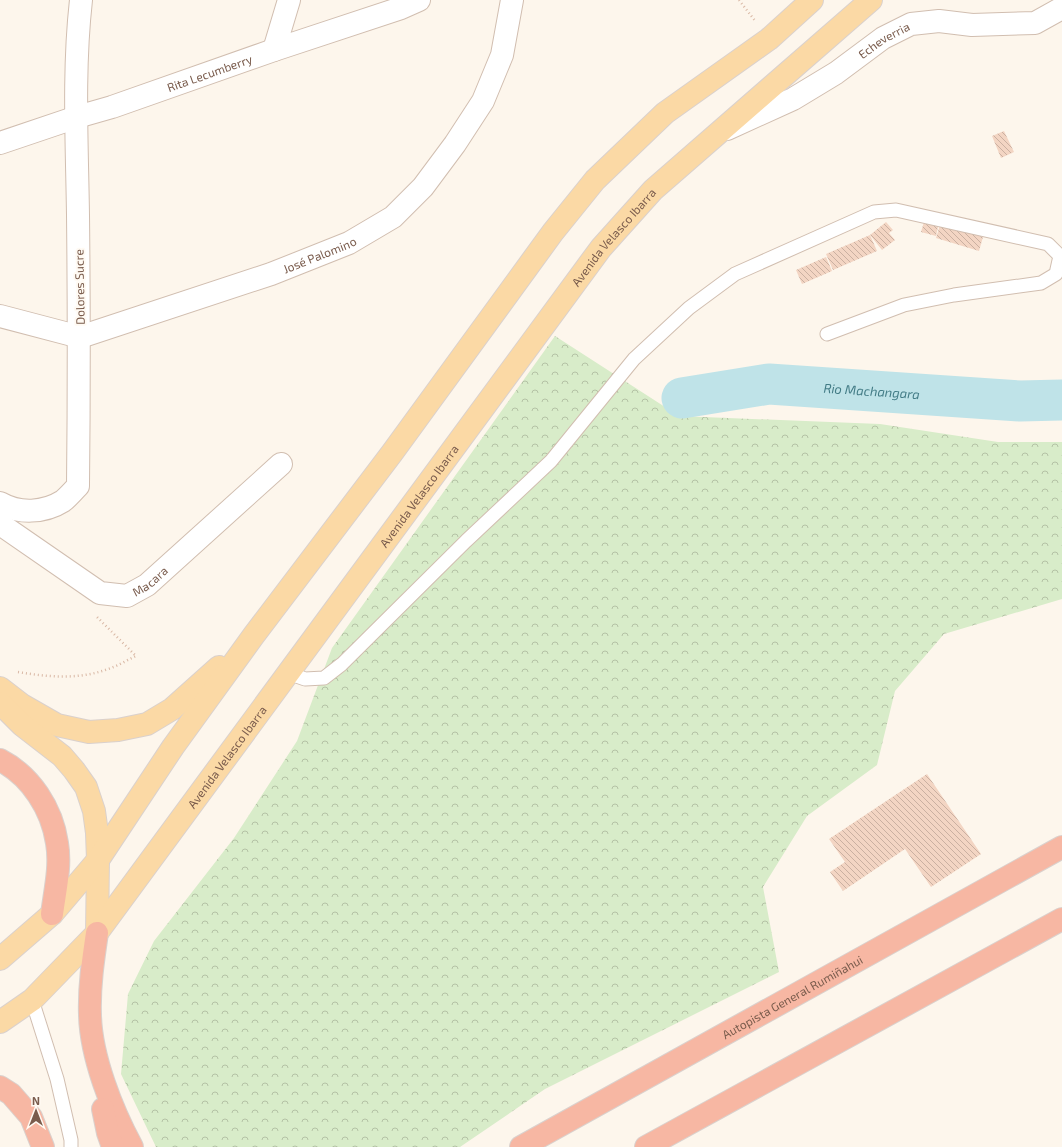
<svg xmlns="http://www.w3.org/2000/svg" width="1062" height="1147" font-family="'Exo 2',sans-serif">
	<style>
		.forest { fill: url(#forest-crowns) }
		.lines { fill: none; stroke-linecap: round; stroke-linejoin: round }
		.river { stroke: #bfe3e8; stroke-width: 41 }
		.building { fill: url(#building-back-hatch) }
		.lane-casing { stroke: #d1beb0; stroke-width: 15 }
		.street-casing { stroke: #d1beb0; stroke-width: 24 }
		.primary-casing { stroke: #dad1cd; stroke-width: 24 }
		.highway-casing { stroke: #dad1cd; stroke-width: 24 }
		.path { stroke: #d9b8a5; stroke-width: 2.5; stroke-dasharray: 1 3; stroke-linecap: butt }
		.lane { stroke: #fff; stroke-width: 13 }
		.street { stroke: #fff; stroke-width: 22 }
		.primary { stroke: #fbd9a5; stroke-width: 22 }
		.highway { stroke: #f7b7a3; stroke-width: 22 }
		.labels { text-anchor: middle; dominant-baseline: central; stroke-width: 4; stroke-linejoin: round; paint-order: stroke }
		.street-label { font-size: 12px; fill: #7a5c4d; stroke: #fffaf3 }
		.water-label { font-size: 13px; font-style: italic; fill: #437c86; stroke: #fffaf3 }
	</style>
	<defs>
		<pattern id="forest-crowns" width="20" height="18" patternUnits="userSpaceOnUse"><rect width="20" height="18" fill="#d8ecc9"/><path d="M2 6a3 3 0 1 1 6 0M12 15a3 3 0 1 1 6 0" fill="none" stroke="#b4c2a5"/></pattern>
		<pattern id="building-back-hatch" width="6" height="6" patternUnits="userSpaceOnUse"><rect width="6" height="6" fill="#f3d5c3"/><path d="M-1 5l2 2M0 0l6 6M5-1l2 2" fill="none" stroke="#cab0a1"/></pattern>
	</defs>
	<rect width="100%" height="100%" fill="#fdf6ec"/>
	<path class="forest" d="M555 336 679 416 880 424 998 442H1062V599L944 634 895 691 877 765 807 816 763 887 779 972 545 1089 460 1147H156L121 1074 128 994 154 941 234 838 297 741 332 648Z"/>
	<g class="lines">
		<path class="river" id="s1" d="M682 398 769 384 1020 401 1062 400"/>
	</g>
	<g class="building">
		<path d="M1004 131 1014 152 1001 158 992 136Z"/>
		<path d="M886 222 893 230 889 233 895 240 882 250 870 235Z"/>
		<path d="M924 222 938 227 936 236 921 232Z"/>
		<path d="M940 225 983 237 979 251 936 238Z"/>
		<path d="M870 235 877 251 833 270 826 254Z"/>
		<path d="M826 257 832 271 802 284 796 270Z"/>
		<path d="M927 774 981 854 931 887 905 849 843 891 830 872 845 862 829 839Z"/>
	</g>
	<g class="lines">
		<defs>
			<g id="lane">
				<path d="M288 673 305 679 324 678 342 664 466 541 551 461 634 359 689 308 735 274 874 212 896 210 1048 244 1060 256 1056 274 1041 283 954 295 904 305 827 334"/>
				<path d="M32 1000 57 1079 71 1140V1147"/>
			</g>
			<g id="street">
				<path d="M274 50 289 0"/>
				<path id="s2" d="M727 129 793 99 836 73 883 38 911 24 939 21 972 25 1035 23 1062 8"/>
				<path id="s3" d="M0 143 77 117 112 107 274 50 401 8 419 0"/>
				<path id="s4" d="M0 316 80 337 271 274 349 243 393 217 423 187 455 144 483 101 502 55 512 0"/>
				<path d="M0 503C19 514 44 513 63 501 68 497 73 491 78 486 79 395 79 305 78 215 77 144 73 71 81 0"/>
				<path id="s5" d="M0 524 100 593 127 596 147 585 281 464"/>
			</g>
			<g id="primary">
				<path d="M0 688 22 705 57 725 89 732 118 730 147 724 172 709 219 667"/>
				<path d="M0 703 22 725 62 756 74 770 86 787 94 811 97 833 98 860 97 933"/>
				<path d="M0 959 52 914 98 860 173 747 254 635 392 453 553 232 595 180 665 113 769 39 812 0"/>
				<path id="s6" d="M0 1022 32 1000 97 933 601 248 653 190 871 0"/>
			</g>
			<g id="highway">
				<path d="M0 760C31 776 52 809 57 843 61 866 55 891 52 914"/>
				<path d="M97 933C93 960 89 987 90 1015 91 1057 112 1110 132 1147"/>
				<path d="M0 1087 11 1094 31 1117 43 1147"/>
				<path d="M103 1109 108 1133 113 1147"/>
				<path id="s7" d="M521 1147 1062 847"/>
				<path d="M646 1147 1062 919"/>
			</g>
		</defs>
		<use href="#lane" class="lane-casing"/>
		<use href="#street" class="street-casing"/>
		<use href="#primary" class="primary-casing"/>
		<use href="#highway" class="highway-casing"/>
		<g class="path">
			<path d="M739 0 756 22"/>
			<path d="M18 672C48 677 79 680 108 669 118 666 127 660 136 656L96 616"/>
		</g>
		<use href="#lane" class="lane"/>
		<use href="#street" class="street"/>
		<use href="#primary" class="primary"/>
		<use href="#highway" class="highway"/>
	</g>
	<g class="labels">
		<g class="street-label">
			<text stroke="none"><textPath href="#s2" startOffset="181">Echeverria</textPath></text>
			<text stroke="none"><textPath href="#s3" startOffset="221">Rita Lecumberry</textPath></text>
			<text stroke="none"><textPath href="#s6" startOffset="999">Avenida Velasco Ibarra</textPath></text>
			<text stroke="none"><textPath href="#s4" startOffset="336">José Palomino</textPath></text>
			<text transform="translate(79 287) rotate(-91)">Dolores Sucre</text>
			<text stroke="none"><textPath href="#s6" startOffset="675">Avenida Velasco Ibarra</textPath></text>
			<text stroke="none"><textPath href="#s5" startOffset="176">Macara</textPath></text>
			<text stroke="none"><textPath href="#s6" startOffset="351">Avenida Velasco Ibarra</textPath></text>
			<text stroke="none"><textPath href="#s7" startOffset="310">Autopista General Rumiñahui</textPath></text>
		</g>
		<g class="water-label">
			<text stroke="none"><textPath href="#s1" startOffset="191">Rio Machangara</textPath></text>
		</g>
	</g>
	<g transform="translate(36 1111)" stroke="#fffaf3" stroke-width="3" paint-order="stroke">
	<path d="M0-3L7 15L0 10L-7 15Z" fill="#7a5c4d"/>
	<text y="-6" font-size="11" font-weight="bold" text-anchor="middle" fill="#7a5c4d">N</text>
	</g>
</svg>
